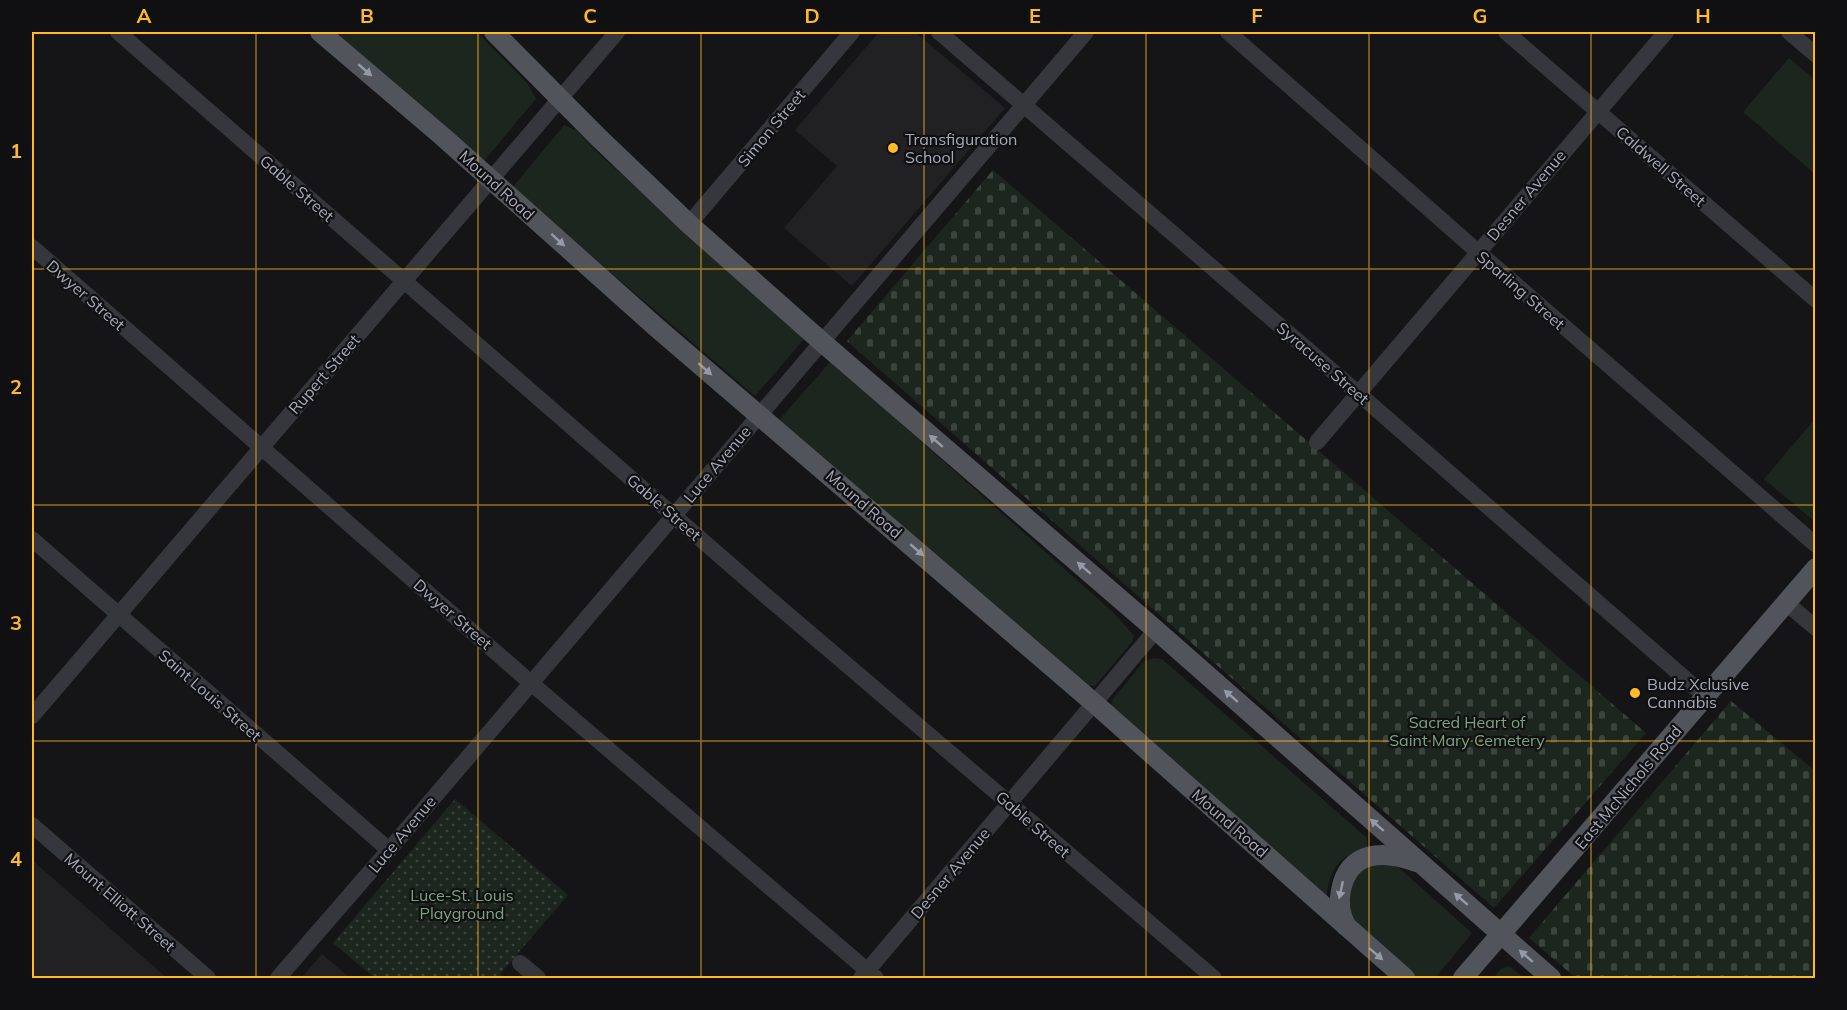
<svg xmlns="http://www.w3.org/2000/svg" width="1847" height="1010" font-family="Mulish,sans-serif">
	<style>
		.built { fill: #212124 }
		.grass { fill: #1d261e }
		.cemetery { fill: url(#cemetery-stones) }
		.park { fill: url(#park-dots) }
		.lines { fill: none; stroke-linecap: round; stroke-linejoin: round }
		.minor { stroke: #36373d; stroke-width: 16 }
		.major { stroke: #52545c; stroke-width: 20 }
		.oneway { fill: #959aa6 }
		.grid { fill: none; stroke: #ffba26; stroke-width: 1.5; stroke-opacity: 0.55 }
		.poi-dot { fill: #ffba26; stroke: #101012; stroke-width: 2 }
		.labels { text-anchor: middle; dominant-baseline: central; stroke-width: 4.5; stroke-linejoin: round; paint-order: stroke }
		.street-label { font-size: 16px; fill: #a6abb9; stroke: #101012 }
		.poi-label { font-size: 16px; fill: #a6abb9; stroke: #101012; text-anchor: start }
		.park-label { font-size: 16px; fill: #7ca57f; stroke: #101012 }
		.neatline { fill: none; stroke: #ffba26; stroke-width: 2 }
		.grid-label { font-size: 20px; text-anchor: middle; font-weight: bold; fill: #ffba26 }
	</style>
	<defs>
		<pattern id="cemetery-stones" width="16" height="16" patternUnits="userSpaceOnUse" patternTransform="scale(1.5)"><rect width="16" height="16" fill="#1d261e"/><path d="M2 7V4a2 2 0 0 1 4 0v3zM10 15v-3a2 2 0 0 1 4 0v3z" fill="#3b433d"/></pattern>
		<pattern id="park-dots" width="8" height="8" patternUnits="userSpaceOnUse" patternTransform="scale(1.5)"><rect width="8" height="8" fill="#1d261e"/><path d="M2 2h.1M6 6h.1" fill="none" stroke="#3b433d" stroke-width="1.8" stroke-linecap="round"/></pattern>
	</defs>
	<rect width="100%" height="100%" fill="#151517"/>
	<g class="built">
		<path d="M879 32H915L1005 108 852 286 784 228 837 166 795 130Z"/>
		<path d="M32 860 167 978H32Z"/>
		<path d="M322 954 350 978H301Z"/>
	</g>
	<g class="grass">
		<path d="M332 32H477L527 83 536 99 483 162Z"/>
		<path d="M1789 58 1815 80V174L1743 112Z"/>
		<path d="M564 125 576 130 599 154 805 338 755 396 512 188Z"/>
		<path d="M831 361 1115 614 1134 636 1132 642 1095 686H1088L778 421Z"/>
		<path d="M1815 419 1816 520 1814 521 1764 479Z"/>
		<path d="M1154 658 1162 659 1367 838V847C1361 850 1354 851 1349 855 1331 865 1328 883 1326 902L1110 707 1113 699 1144 661Z"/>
		<path d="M1389 864 1398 867 1472 933 1435 978H1415L1349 921 1345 900 1352 876 1366 866Z"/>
		<path d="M1509 966 1524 978H1493L1501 969Z"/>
	</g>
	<g class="cemetery">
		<path d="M993 170 1646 733 1494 908 847 341Z"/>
		<path d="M1731 701 1815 771V978H1576L1529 938Z"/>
	</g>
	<path class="park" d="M455 799 568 895 500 974 505 978H375L333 943Z"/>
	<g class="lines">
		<g class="minor">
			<path d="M118 32 758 589 1214 978"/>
			<path d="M939 32 1359 394 1705 696"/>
			<path d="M1228 32 1478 252 1816 545"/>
			<path d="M1506 32 1816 300"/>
			<path d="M1789 32 1816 55"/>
			<path d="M689 224 852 32"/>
			<path d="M32 247 531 683 876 978"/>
			<path d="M1317 442 1666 32"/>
			<path d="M32 539 389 850"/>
			<path d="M1785 602 1816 628"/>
			<path d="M32 716 617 32"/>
			<path d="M32 825 208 978"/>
			<path d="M520 963 538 978"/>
			<path d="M278 978 389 850 1086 32"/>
			<path d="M861 978 1156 630"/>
		</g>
		<g class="major">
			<path d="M320 32 442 136 656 327 1094 703 1405 978"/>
			<path d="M494 32 598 137 689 224 822 342 1156 630 1551 978"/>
			<path d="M1346 926C1340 914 1338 903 1341 890 1349 850 1384 850 1416 862"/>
			<path d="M1463 978 1816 568"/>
		</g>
	</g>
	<defs><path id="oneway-solid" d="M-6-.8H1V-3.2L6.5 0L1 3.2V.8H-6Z" transform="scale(1.5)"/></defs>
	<g class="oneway">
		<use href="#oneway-solid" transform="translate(365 70) rotate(41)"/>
		<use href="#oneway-solid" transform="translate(558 240) rotate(42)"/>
		<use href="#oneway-solid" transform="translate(705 369) rotate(41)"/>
		<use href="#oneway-solid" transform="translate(936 441) rotate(-139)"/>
		<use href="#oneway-solid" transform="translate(917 550) rotate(41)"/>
		<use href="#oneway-solid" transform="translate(1084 568) rotate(-139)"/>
		<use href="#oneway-solid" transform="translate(1231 696) rotate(-139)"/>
		<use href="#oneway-solid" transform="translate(1377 825) rotate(-139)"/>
		<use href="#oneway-solid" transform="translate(1341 890) rotate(102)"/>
		<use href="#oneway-solid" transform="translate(1461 899) rotate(-139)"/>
		<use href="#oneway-solid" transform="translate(1376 954) rotate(41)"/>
		<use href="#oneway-solid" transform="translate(1526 956) rotate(-139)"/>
	</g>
	<path class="grid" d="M256 32V978M478 32V978M701 32V978M924 32V978M1146 32V978M1369 32V978M1591 32V978M32 269H1816M32 505H1816M32 741H1816"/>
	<g class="poi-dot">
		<circle cx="893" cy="148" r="6"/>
		<circle cx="1635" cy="693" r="6"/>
	</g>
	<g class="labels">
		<g class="street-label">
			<text transform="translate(771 128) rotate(-50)">Simon Street</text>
			<text transform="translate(1661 166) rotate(41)">Caldwell Street</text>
			<text transform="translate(497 185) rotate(42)">Mound Road</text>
			<text transform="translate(297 188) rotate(41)">Gable Street</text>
			<text transform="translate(1526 195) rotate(-50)">Desner Avenue</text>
			<text transform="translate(1521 290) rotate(41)">Sparling Street</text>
			<text transform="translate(86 295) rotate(41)">Dwyer Street</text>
			<text transform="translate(1323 363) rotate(41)">Syracuse Street</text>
			<text transform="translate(324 374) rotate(-49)">Rupert Street</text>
			<text transform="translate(717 464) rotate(-50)">Luce Avenue</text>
			<text transform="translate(864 504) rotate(41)">Mound Road</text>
			<text transform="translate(664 507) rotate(41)">Gable Street</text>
			<text transform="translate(453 614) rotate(41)">Dwyer Street</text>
			<text transform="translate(210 695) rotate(41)">Saint Louis Street</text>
			<text transform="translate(1628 787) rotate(-50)">East McNichols Road</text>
			<text transform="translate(1230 823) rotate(41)">Mound Road</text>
			<text transform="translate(1033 824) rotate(41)">Gable Street</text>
			<text transform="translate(402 834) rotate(-50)">Luce Avenue</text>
			<text transform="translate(950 873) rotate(-50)">Desner Avenue</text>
			<text transform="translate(120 902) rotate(41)">Mount Elliott Street</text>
		</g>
		<g class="poi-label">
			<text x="905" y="139">Transfiguration<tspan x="905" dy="18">School</tspan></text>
			<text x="1647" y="684">Budz Xclusive<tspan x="1647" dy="18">Cannabis</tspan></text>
		</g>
		<g class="park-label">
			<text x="1467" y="722">Sacred Heart of<tspan x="1467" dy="18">Saint Mary Cemetery</tspan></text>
			<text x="462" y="895">Luce-St. Louis<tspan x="462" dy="18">Playground</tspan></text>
		</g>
	</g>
	<rect width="1847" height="1010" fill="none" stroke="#101012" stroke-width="66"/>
	<rect x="33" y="33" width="1781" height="944" class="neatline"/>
	<g class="grid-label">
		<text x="144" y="23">A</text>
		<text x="367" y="23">B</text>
		<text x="590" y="23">C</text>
		<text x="812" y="23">D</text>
		<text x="1035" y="23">E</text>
		<text x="1257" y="23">F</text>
		<text x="1480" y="23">G</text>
		<text x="1703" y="23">H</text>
		<text x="16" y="158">1</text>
		<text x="16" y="394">2</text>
		<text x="16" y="630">3</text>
		<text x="16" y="866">4</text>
	</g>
</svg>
